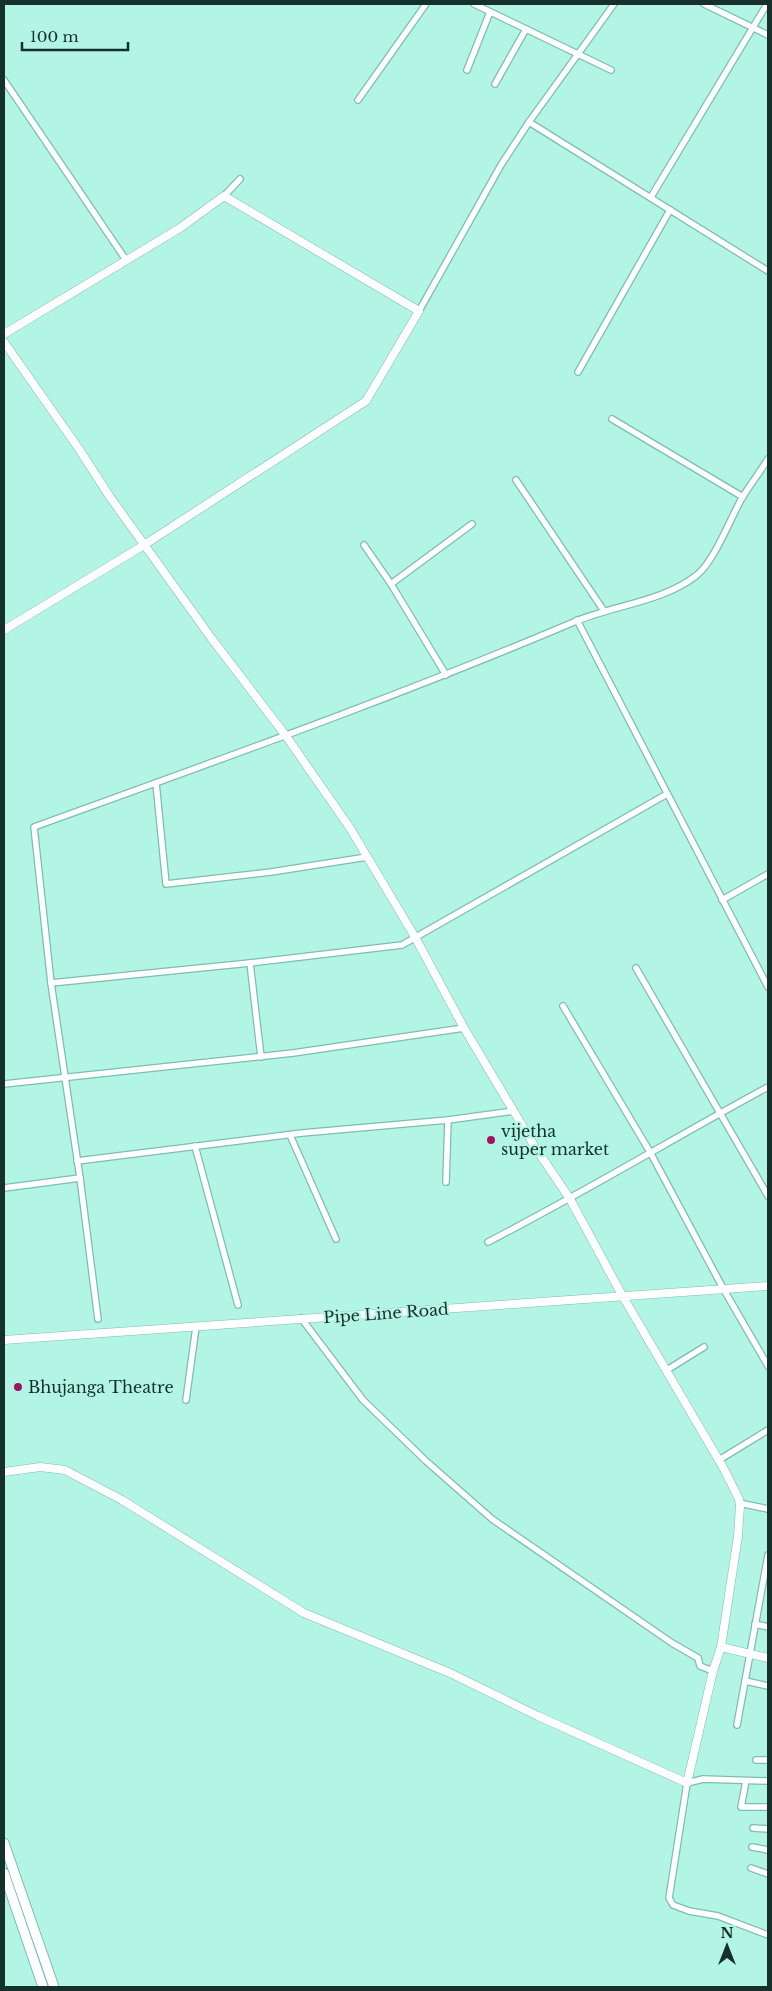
<svg xmlns="http://www.w3.org/2000/svg" width="772" height="1991" font-family="'Libre Baskerville',serif">
	<style>
		.lines { fill: none; stroke-linecap: round; stroke-linejoin: round }
		.minor-casing { stroke: #7dbeae; stroke-width: 8 }
		.tertiary-casing { stroke: #7dbeae; stroke-width: 9 }
		.primary-casing { stroke: #7dbeae; stroke-width: 11 }
		.minor { stroke: #fff; stroke-width: 5.5 }
		.tertiary { stroke: #fff; stroke-width: 8 }
		.primary { stroke: #fff; stroke-width: 9 }
		.poi-dot { fill: #a1145c; stroke: #b3f5e4; stroke-width: 2 }
		.labels { text-anchor: middle; dominant-baseline: central; stroke-width: 4; stroke-linejoin: round; paint-order: stroke }
		.poi-label { font-size: 16px; fill: #16312b; stroke: #b3f5e4; text-anchor: start }
		.street-label { font-size: 16px; fill: #16312b; stroke: #b3f5e4 }
	</style>
	<rect width="100%" height="100%" fill="#b3f5e4"/>
	<g class="lines">
		<defs>
			<g id="minor">
				<path d="M474 4 611 70"/>
				<path d="M704 4 768 35"/>
				<path d="M467 70 490 12"/>
				<path d="M4 80 126 260"/>
				<path d="M495 84 526 29"/>
				<path d="M358 100 426 4"/>
				<path d="M529 122 768 271"/>
				<path d="M224 196 240 179"/>
				<path d="M651 197 767 4"/>
				<path d="M419 311 501 165 529 122 614 4"/>
				<path d="M578 372 670 210"/>
				<path d="M612 419 743 497"/>
				<path d="M516 480 604 611"/>
				<path d="M364 545 391 584 446 675"/>
				<path d="M391 584 472 524"/>
				<path d="M577 620 768 987"/>
				<path d="M156 783 166 884 271 872 367 857"/>
				<path d="M722 900 768 874"/>
				<path d="M250 963 261 1057"/>
				<path d="M636 968 768 1196"/>
				<path d="M51 983 250 963 402 945 667 794"/>
				<path d="M563 1006 650 1152 724 1290 768 1366"/>
				<path d="M4 1084 293 1053 464 1028"/>
				<path d="M290 1135 336 1239"/>
				<path d="M195 1146 238 1305"/>
				<path d="M77 1161 302 1133 448 1120 514 1111"/>
				<path d="M446 1182 448 1120"/>
				<path d="M4 1188 80 1178"/>
				<path d="M488 1242C583 1193 674 1138 768 1087"/>
				<path d="M301 1318 363 1400 426 1461 492 1519 672 1643 698 1658 700 1666 713 1671"/>
				<path d="M98 1319 80 1178 51 983 34 827C216 761 397 697 574 622 614 605 663 602 697 575 715 560 730 519 742 498 750 485 760 472 768 459"/>
				<path d="M667 1370 704 1347"/>
				<path d="M186 1400 196 1327"/>
				<path d="M719 1460 768 1430"/>
				<path d="M739 1503 768 1509"/>
				<path d="M755 1624 768 1627"/>
				<path d="M745 1681 768 1686"/>
				<path d="M737 1725 768 1555"/>
				<path d="M756 1760H768"/>
				<path d="M746 1781 741 1807H768"/>
				<path d="M768 1781 703 1779 687 1783 669 1898 673 1905 689 1911 718 1916 768 1935"/>
				<path d="M753 1828 768 1829"/>
				<path d="M752 1847 768 1850"/>
				<path d="M751 1868 768 1874"/>
			</g>
			<g id="tertiary">
				<path d="M4 334 180 228 224 196 419 311 366 401 144 545 4 630"/>
				<path d="M4 342 79 449 110 497 212 639 286 736 350 828 415 937 464 1028 535 1147 570 1199 622 1295 724 1469 739 1499 740 1506 738 1536 721 1647"/>
				<path d="M4 1340 768 1286"/>
				<path d="M4 1472 40 1467 65 1470 122 1500 304 1613 450 1673 538 1716 687 1783 713 1671 721 1647 768 1658"/>
			</g>
			<g id="primary">
				<path d="M4 1843 54 1987"/>
				<path d="M4 1873 43 1987"/>
			</g>
		</defs>
		<use href="#minor" class="minor-casing"/>
		<use href="#tertiary" class="tertiary-casing"/>
		<use href="#primary" class="primary-casing"/>
		<use href="#minor" class="minor"/>
		<use href="#tertiary" class="tertiary"/>
		<use href="#primary" class="primary"/>
	</g>
	<g class="poi-dot">
		<circle cx="491" cy="1140" r="5"/>
		<circle cx="18" cy="1387" r="5"/>
	</g>
	<g class="labels">
		<g class="poi-label">
			<text x="501" y="1131">vijetha<tspan x="501" dy="18">super market</tspan></text>
			<text x="28" y="1387">Bhujanga Theatre</text>
		</g>
		<g class="street-label">
			<text transform="translate(386 1313) rotate(-4)">Pipe Line Road</text>
		</g>
	</g>
	<rect width="772" height="1991" fill="none" stroke="#16312b" stroke-width="10"/>
	<g transform="translate(727 1946)" stroke="#b3f5e4" stroke-width="4" paint-order="stroke">
	<path d="M0-4L9 19L0 12L-9 19Z" fill="#16312b"/>
	<text y="-8" font-size="14" font-weight="bold" text-anchor="middle" fill="#16312b">N</text>
	</g>
	<path d="M22 42v8h106v-8" fill="none" stroke="#16312b" stroke-width="2.5"/>
	<text x="30" y="42" font-size="15" fill="#16312b" stroke="#b3f5e4" stroke-width="4" paint-order="stroke">100 m</text>
</svg>
